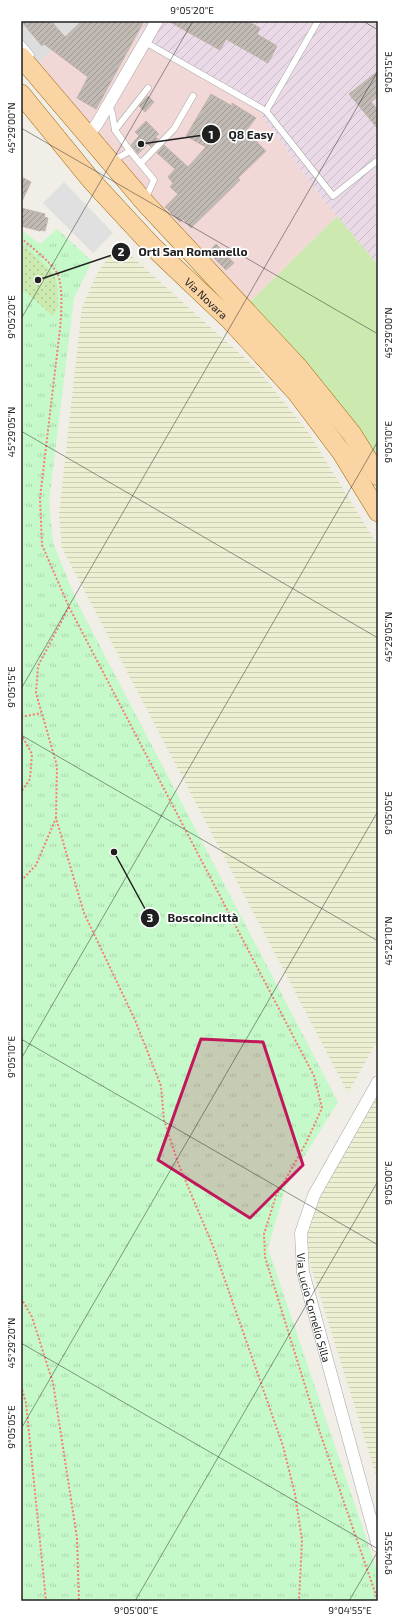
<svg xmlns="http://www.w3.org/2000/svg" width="399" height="1622" font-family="'Exo 2',sans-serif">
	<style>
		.residential { fill: #dedddd }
		.commercial { fill: #f1d8d7 }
		.industrial { fill: url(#industrial-furrows) }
		.farmland { fill: url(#farmland-rules) }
		.grass { fill: #cce9af }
		.park { fill: url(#park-tufts) }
		.garden { fill: url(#garden-dots) }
		.parking { fill: #e0e0e0 }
		.building { fill: url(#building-hatch); stroke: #c2b4aa }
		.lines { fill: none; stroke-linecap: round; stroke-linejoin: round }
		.service-casing { stroke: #a7a7a7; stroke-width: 7 }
		.minor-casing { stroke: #a7a7a7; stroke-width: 13 }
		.primary-casing { stroke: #9a6703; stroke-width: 20 }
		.path { stroke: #f77e72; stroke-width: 2; stroke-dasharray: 2 2; stroke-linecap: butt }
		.service { stroke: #fff; stroke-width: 6 }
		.minor { stroke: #fff; stroke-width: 12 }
		.primary { stroke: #fad4a3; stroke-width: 19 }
		.marked { fill: #c2185b; fill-opacity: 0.2; stroke: #c2185b; stroke-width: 3; stroke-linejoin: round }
		.ticks { fill: none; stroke: #202020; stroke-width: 1; stroke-opacity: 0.45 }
		.labels { text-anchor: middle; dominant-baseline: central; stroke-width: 3.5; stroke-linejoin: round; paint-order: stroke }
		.street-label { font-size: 11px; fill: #202020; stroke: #fff }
		.leader { fill: none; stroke: #202020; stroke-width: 1.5 }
		.callout-dot { fill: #202020; stroke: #fff; stroke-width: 1.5 }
		.mark-label { font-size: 12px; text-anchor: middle; font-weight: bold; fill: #fff }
		.callout-label { font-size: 12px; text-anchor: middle; font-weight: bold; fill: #202020; stroke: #fff; stroke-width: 3.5; stroke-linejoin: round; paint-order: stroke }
		.neatline { fill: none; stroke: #202020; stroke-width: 1.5 }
		.ticks-label { font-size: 10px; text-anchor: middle; fill: #202020 }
	</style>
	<defs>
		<pattern id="industrial-furrows" width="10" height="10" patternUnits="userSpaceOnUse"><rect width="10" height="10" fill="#ead9e7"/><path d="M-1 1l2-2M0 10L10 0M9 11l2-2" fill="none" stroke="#c8bac6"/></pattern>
		<pattern id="farmland-rules" width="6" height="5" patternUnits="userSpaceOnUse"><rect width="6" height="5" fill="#edefd3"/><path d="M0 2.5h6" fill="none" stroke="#cbcdb5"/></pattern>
		<pattern id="park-tufts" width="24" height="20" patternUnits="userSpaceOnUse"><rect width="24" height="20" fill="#c6f9ca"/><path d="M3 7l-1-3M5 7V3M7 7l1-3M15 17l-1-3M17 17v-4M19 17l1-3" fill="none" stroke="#aad5ad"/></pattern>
		<pattern id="garden-dots" width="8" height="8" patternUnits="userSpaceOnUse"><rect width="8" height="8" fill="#cce9af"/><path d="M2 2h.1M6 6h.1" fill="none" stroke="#afc896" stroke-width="1.8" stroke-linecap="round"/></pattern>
		<pattern id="building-hatch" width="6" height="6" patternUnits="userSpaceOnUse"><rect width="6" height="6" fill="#c1b9b3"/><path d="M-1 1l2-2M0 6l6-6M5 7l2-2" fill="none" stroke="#9c9691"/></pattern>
	</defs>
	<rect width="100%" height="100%" fill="#f1ede7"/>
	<path class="residential" d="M21 21H82L39 63 21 40Z"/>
	<path class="commercial" d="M82 21H147L136 40 259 111 320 196 337 216 249 303 150 196 39 63Z"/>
	<path class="industrial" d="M146 21H378V265L320 196 259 111 136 40Z"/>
	<g class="farmland">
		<path d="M118 244 259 371 308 432 378 546V1039L348 1093 62 548 59 515 82 307 98 272Z"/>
		<path d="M378 1092V1481L307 1254 308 1228 324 1187Z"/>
	</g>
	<path class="grass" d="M337 216 378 265V457L347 413 249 303Z"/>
	<path class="park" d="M57 229 92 261 74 298 49 502 53 543 77 602 338 1102 286 1186 268 1248 378 1573V1601H21V230L40 244Z"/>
	<path class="garden" d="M21 242 54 274 57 285 58 305 53 316 21 288Z"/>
	<path class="parking" d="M64 182 113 233 93 253 43 203Z"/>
	<g class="building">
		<path d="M21 21H51L65 37 82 21H144L96 109 77 98 88 77 44 44 42 46Z"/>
		<path d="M168 21H247L260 28 257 34 277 46 268 63 226 39 220 50Z"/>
		<path d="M378 71V96L371 102 378 110V129L349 94Z"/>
		<path d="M211 94 232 106V103L256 118 246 131 266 151 238 178 240 180 191 228 183 219 180 222 165 207 178 194 170 187 173 183 168 177 175 169 157 153 164 145 188 167 206 147 186 136Z"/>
		<path d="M148 96 154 102 145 112 139 106Z"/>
		<path d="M146 121 159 134 155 137 158 139 151 147 148 144 138 154 131 145 139 136 135 132Z"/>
		<path d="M21 177 31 182 21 203Z"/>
		<path d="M21 208 45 214 44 217 48 218 45 231 41 230 40 231 21 226Z"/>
		<path d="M216 244 234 263 226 270 208 252Z"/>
	</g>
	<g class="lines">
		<defs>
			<g id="service">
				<path d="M145 42 266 111 333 196 378 160"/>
				<path d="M21 43 31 55"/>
				<path d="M109 105 112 113 115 130 130 151 154 180 147 195"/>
				<path d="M266 111 318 21"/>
				<path d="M115 130 148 88"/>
				<path d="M116 159 130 151"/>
				<path d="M141 163 174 129 193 96"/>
			</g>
			<g id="minor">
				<path d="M88 135 97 124 157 21"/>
				<path id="s1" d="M378 1082 314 1195 301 1233 303 1272 378 1546"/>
			</g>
			<g id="primary">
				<path d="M21 57 147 205 298 367 352 434 378 476"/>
				<path id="s2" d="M21 94 91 180 152 246 230 320 297 393 342 453 378 512"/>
			</g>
		</defs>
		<use href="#service" class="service-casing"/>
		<use href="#minor" class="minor-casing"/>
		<use href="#primary" class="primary-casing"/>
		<g class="path">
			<path d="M21 238C31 247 51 262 57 273 64 285 61 323 59 337L40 498 42 545 69 607 314 1076 322 1108 306 1143 276 1196 264 1234 265 1257 317 1424 378 1601"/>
			<path d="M69 607 38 666 36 693 57 766 56 818 84 913 135 1020 161 1086 164 1120 178 1163 213 1246 283 1446 295 1494 302 1540 299 1601"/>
			<path d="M21 717 41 713"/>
			<path d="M21 734 32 754 30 779 21 792"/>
			<path d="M21 881 36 865 56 818"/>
			<path d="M21 1298 32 1317 53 1383 77 1538 79 1601"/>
			<path d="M21 1386 26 1403 46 1601"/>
		</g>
		<use href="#service" class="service"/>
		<use href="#minor" class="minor"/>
		<use href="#primary" class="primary"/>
	</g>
	<path class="marked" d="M201 1039 263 1042 303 1165 250 1218 158 1160Z"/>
	<path class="ticks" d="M363 21 378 30M21 128 378 334M21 319 193 21M21 431 378 638M21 689 378 71M21 735 378 941M21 1039 378 1245M21 1059 378 441M21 1343 378 1549M21 1429 378 811M135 1601 378 1181M349 1601 378 1551"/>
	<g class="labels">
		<g class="street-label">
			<text stroke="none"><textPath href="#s2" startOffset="276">Via Novara</textPath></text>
			<text stroke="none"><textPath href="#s1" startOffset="246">Via Lucio Cornelio Silla</textPath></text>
		</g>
	</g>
	<path class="leader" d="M141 144L211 134M38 280L121 252M114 852L150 918"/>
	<g class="callout-dot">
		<circle cx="141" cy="144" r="4"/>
		<circle cx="38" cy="280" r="4"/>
		<circle cx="114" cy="852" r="4"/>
		<circle cx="211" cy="134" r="10"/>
		<circle cx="121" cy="252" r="10"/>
		<circle cx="150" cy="918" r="10"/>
	</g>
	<g class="mark-label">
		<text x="211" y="139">1</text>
		<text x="121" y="256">2</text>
		<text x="150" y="922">3</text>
	</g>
	<g class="callout-label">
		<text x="251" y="139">Q8 Easy</text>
		<text x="193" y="256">Orti San Romanello</text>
		<text x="203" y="922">Boscoincittà</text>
	</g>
	<rect width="399" height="1622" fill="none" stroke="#ffffff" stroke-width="44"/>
	<rect x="22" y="22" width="355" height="1578" class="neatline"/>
	<g class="ticks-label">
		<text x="192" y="14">9°05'20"E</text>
		<text transform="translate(388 72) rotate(-90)" y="4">9°05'15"E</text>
		<text transform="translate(11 128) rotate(-90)" y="4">45°29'00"N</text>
		<text transform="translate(11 317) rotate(-90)" y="4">9°05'20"E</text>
		<text transform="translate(388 333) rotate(-90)" y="4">45°29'00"N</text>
		<text transform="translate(11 432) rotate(-90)" y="4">45°29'05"N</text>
		<text transform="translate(388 442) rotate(-90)" y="4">9°05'10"E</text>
		<text transform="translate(388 637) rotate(-90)" y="4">45°29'05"N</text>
		<text transform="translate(11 687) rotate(-90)" y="4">9°05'15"E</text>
		<text transform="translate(388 813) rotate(-90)" y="4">9°05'05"E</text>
		<text transform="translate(388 941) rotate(-90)" y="4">45°29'10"N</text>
		<text transform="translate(11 1057) rotate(-90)" y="4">9°05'10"E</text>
		<text transform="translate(388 1183) rotate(-90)" y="4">9°05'00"E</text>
		<text transform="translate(11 1343) rotate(-90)" y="4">45°29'20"N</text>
		<text transform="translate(11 1427) rotate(-90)" y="4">9°05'05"E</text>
		<text transform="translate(388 1553) rotate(-90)" y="4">9°04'55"E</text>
		<text x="136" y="1614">9°05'00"E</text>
		<text x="350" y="1614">9°04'55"E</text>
	</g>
</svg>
